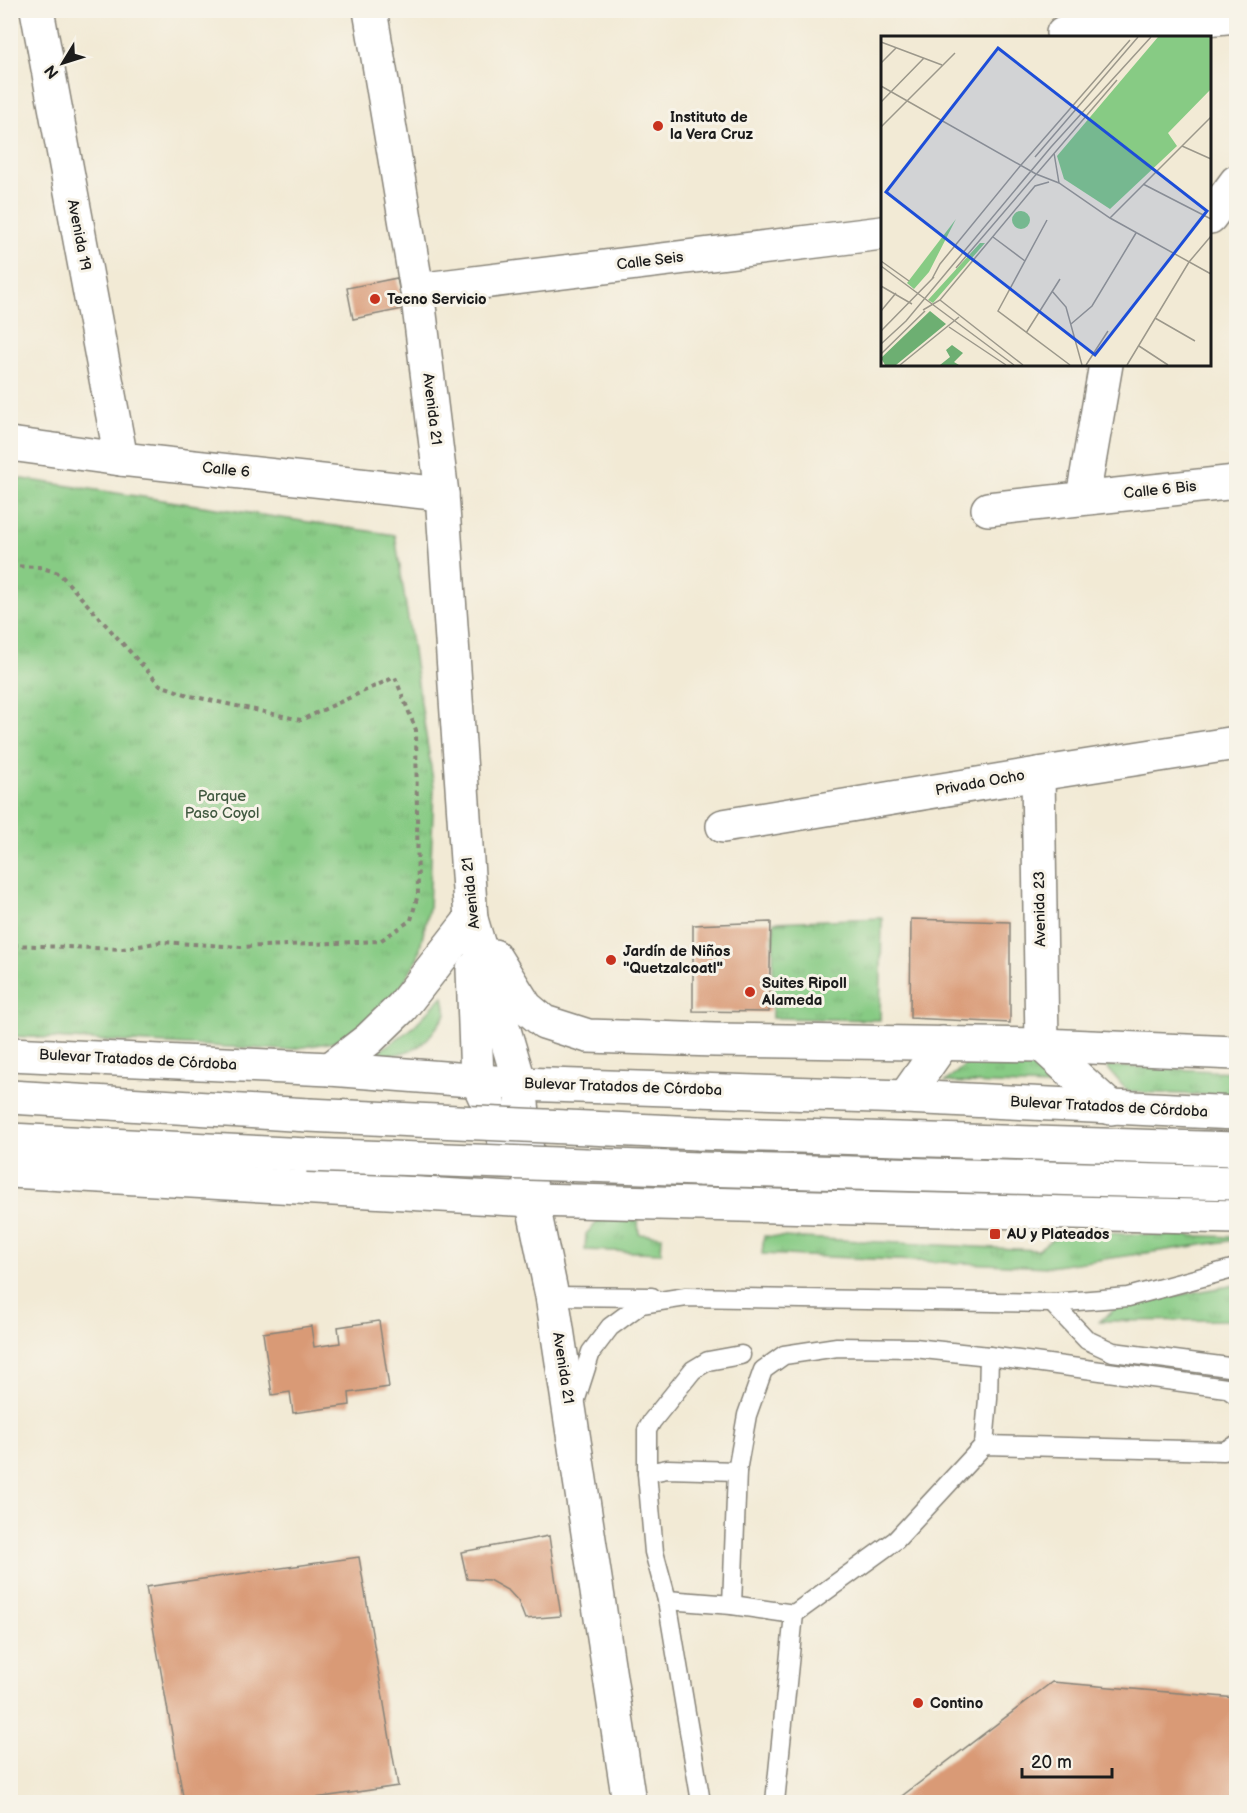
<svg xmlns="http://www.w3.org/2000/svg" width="1247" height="1813" font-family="'Balsamiq Sans',sans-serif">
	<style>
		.grass { fill: url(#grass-tufts); stroke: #527450; stroke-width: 1.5 }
		.building { fill: #d99a76 }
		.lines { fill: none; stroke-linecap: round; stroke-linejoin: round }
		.lane-casing { stroke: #878378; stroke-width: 21 }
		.street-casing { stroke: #878378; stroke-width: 36 }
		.secondary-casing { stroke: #878378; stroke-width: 36 }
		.path { stroke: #878378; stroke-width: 4; stroke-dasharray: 4.5 4.5; stroke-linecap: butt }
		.lane { stroke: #fff; stroke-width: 18 }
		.street { stroke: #fff; stroke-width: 33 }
		.secondary { stroke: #fff; stroke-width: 33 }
		.secondary-bridge-casing { stroke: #878378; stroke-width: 36; stroke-linecap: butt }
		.secondary-bridge { stroke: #fff; stroke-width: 33 }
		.poi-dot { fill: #c8321e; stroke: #f7f3e8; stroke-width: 2 }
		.labels { text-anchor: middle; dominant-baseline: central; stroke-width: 6; stroke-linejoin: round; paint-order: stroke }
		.poi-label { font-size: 15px; font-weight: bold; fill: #1c1c1c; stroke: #f7f3e8; text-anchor: start }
		.street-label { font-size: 15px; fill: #1c1c1c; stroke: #f7f3e8 }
		.park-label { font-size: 15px; fill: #415940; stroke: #f7f3e8 }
		.inset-road { fill: none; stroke: #9c988b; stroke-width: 1.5 }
		.view { fill: #1d4ed8; fill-opacity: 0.15; stroke: #1d4ed8; stroke-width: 3 }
		.inset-edge { fill: none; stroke: #1c1c1c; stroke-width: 3 }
	</style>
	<defs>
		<pattern id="grass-tufts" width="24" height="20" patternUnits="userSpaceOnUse" patternTransform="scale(1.5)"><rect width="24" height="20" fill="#87cb84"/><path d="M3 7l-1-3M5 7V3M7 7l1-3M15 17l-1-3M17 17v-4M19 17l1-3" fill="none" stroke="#74ae71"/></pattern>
	</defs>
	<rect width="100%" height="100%" fill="#f7f3e8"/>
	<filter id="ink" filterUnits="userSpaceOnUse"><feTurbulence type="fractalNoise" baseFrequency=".0167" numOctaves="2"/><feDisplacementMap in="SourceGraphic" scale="12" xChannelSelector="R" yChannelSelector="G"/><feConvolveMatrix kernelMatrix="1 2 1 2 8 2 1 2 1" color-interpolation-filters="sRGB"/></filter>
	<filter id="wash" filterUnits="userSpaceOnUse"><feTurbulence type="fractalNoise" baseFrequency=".008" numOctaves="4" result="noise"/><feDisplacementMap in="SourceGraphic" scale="24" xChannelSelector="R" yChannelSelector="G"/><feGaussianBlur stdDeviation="1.35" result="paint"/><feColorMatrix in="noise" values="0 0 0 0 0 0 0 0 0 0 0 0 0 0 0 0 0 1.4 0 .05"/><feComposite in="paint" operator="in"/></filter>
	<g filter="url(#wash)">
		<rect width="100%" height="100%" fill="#f2ead5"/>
		<g class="grass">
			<path d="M10 477 395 535 434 787 429 908 418 957 397 994 372 1019 334 1042 286 1050 11 1036Z"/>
			<path d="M882 918 880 1020 772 1018 774 922Z"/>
			<path d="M443 996 446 1014C421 1050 420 1050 377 1058L375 1054 411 1029Z"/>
			<path d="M971 1060H1044L1073 1087 945 1082Z"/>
			<path d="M1106 1066 1236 1072V1096L1128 1092Z"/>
			<path d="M602 1217 638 1220 639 1234 662 1236 661 1253 585 1250 586 1234Z"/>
			<path d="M1063 1232 1236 1237V1240L1049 1267 762 1254 764 1236 1037 1250Z"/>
			<path d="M1236 1285V1320L1100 1321 1118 1306Z"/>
		</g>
		<g id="blocks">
			<g class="building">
				<path d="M397 278 403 309 353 319 347 288Z"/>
				<path d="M911 919 1010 922V1023L910 1018Z"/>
				<path d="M771 922 769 1012 693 1011V925Z"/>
				<path d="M379 1321 389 1387 349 1393 350 1405 293 1413 290 1392 272 1395 263 1333 311 1326 314 1347 340 1343 338 1327Z"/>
				<path d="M549 1536 561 1616 525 1619 518 1601 509 1591 489 1580 467 1579 461 1552Z"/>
				<path d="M359 1557 398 1786 288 1802H184L146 1587Z"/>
				<path d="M1052 1682 1236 1698V1802H894Z"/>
			</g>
		</g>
	</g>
	<g filter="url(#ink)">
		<use href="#blocks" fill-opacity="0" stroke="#878378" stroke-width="1.5"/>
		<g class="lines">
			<defs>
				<g id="lane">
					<path d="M552 1296 652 1297"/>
					<path d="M1052 1303 1087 1340 1113 1352 1236 1368"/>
					<path d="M989 1356 1226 1388 1236 1395"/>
					<path d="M574 1405 591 1352 610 1327 641 1304 686 1297 1052 1303 1128 1297 1236 1268"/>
					<path d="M647 1473 667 1469 737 1471"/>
					<path d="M667 1600 732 1605 794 1614"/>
					<path d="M732 1605 737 1471 747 1415 763 1370 784 1355 837 1347 914 1348 989 1356 988 1399 984 1445"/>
					<path d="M701 1802 667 1600 654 1552 647 1473V1430L652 1421 693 1370 708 1361 741 1355"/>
					<path d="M775 1802 794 1614 896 1540 984 1445 1224 1451 1236 1445"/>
				</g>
				<g id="street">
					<path d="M1063 33 1236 16"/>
					<path d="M1210 217 1236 182"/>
					<path d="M417 290 882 233"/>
					<path d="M10 444 121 459"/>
					<path d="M1083 497 1106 364"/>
					<path d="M988 509 1236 482"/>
					<path d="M1038 774 1042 1045"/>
					<path d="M723 826 1038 774 1236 743"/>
				</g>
				<g id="secondary">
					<path d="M37 10 121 459 442 494"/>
					<path d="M370 10 417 290 442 494 471 919 520 1084 532 1200 552 1296 629 1802"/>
					<path d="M494 956 526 1007 544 1022 588 1036 715 1040 1042 1045 1236 1053"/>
					<path d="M473 969 477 1080 508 1147"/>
					<path d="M1042 1045 1111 1108"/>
					<path d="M10 1054 330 1069 520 1084 905 1097 1236 1113"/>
					<path d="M330 1069 369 1039 402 1007 471 919"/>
					<path d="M10 1097 308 1115"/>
					<path d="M905 1097 943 1043"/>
					<path d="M698 1133 1236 1149"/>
					<path d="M10 1140 307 1155"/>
					<path d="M699 1169 1236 1183"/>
					<path d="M10 1171 532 1200 1236 1217"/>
				</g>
			</defs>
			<use href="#lane" class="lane-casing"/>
			<use href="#street" class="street-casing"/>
			<use href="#secondary" class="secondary-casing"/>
			<path class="path" d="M10 566 39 567 59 573 160 685 191 696 301 720 395 677 416 730 418 894 411 920 380 941 241 947 161 942 123 949 10 945"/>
			<use href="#lane" class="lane"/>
			<use href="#street" class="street"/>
			<use href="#secondary" class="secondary"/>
			<defs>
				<g id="secondary-bridge">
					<path d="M308 1115 698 1133"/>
					<path d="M307 1155 699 1169"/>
				</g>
			</defs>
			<use href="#secondary-bridge" class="secondary-bridge-casing"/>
			<use href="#secondary-bridge" class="secondary-bridge"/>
		</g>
	</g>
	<g class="poi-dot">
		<circle cx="658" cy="126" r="6"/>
		<circle cx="375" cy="299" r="6"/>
		<circle cx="611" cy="960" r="6"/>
		<circle cx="750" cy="992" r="6"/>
		<rect x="989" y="1228" width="12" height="12" rx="3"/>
		<circle cx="918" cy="1703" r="6"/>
	</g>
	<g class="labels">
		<g class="poi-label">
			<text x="670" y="117">Instituto de<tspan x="670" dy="17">la Vera Cruz</tspan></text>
			<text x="387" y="299">Tecno Servicio</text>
			<text x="623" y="951">Jardín de Niños<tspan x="623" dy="17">"Quetzalcoatl"</tspan></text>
			<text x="762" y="983">Suites Ripoll<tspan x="762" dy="17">Alameda</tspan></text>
			<text x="1007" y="1234">AU y Plateados</text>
			<text x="930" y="1703">Contino</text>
		</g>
		<g class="street-label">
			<text transform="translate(79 235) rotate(79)">Avenida 19</text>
			<text transform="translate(650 261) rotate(-7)">Calle Seis</text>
			<text transform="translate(432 409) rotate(83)">Avenida 21</text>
			<text transform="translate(226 470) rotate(6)">Calle 6</text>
			<text transform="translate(1160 490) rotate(-6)">Calle 6 Bis</text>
			<text transform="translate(980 783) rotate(-10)">Privada Ocho</text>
			<text transform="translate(471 893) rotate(-96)">Avenida 21</text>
			<text transform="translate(1040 909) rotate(-91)">Avenida 23</text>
			<text transform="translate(138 1060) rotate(3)">Bulevar Tratados de Córdoba</text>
			<text transform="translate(623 1087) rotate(2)">Bulevar Tratados de Córdoba</text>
			<text transform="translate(1109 1107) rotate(3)">Bulevar Tratados de Córdoba</text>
			<text transform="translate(563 1368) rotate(81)">Avenida 21</text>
		</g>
		<g class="park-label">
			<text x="222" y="796">Parque<tspan x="222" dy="17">Paso Coyol</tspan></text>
		</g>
	</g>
	<g transform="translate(881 36)">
		<rect width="330" height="330" fill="#f2ead5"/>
		<path d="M277 1H330V53L287 97 296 110 229 173 183 143 176 120ZM131 184a9 9 0 1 1 18 0a9 9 0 1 1-18 0ZM75 183 48 236 33 253 26 247ZM99 207H104L52 267 47 264Z" fill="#87cb84"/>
		<path d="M49 275 65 288 15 329H4L0 322ZM71 309 82 317 73 326 78 329H59L69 321 65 314Z" fill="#6daf72"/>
		<path class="inset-road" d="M0 6 61 29M0 27 15 12M0 50 155 138 178 147 229 182 330 238M0 66 43 22M0 91 74 17M301 110 330 123M173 117 178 147M154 121 257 1M262 148 330 183M229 182 330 81M166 184 117 275 189 329M112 201 144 225M0 225 28 245M0 230 133 329M75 232 236 44M51 243 59 228 140 129 249 4M0 250 31 268M171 255 185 271 201 329M59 264 142 329M42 274 59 264 154 150 168 146M0 275 15 257M274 282 314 305M190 288 211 270 255 197M68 291 125 329M0 295 53 241M145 297 179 243M0 308 25 285 170 111 270 1M258 310 287 329M0 318 44 275M19 329 78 281M205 329 227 295M246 329 308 226 330 200"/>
		<path class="view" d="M117 12 326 175 214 319 5 156Z"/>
		<rect width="330" height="330" class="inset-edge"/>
	</g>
	<rect width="1247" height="1813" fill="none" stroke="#f7f3e8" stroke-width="36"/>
	<g transform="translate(63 63) rotate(232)" stroke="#f7f3e8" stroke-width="4.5" paint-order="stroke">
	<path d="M0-4.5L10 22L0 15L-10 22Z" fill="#1c1c1c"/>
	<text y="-9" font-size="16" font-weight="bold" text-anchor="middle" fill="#1c1c1c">N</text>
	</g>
	<path d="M1022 1768v9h90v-9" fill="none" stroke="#1c1c1c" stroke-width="3"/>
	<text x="1031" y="1768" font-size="18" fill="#1c1c1c" stroke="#f7f3e8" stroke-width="4.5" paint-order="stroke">20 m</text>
</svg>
